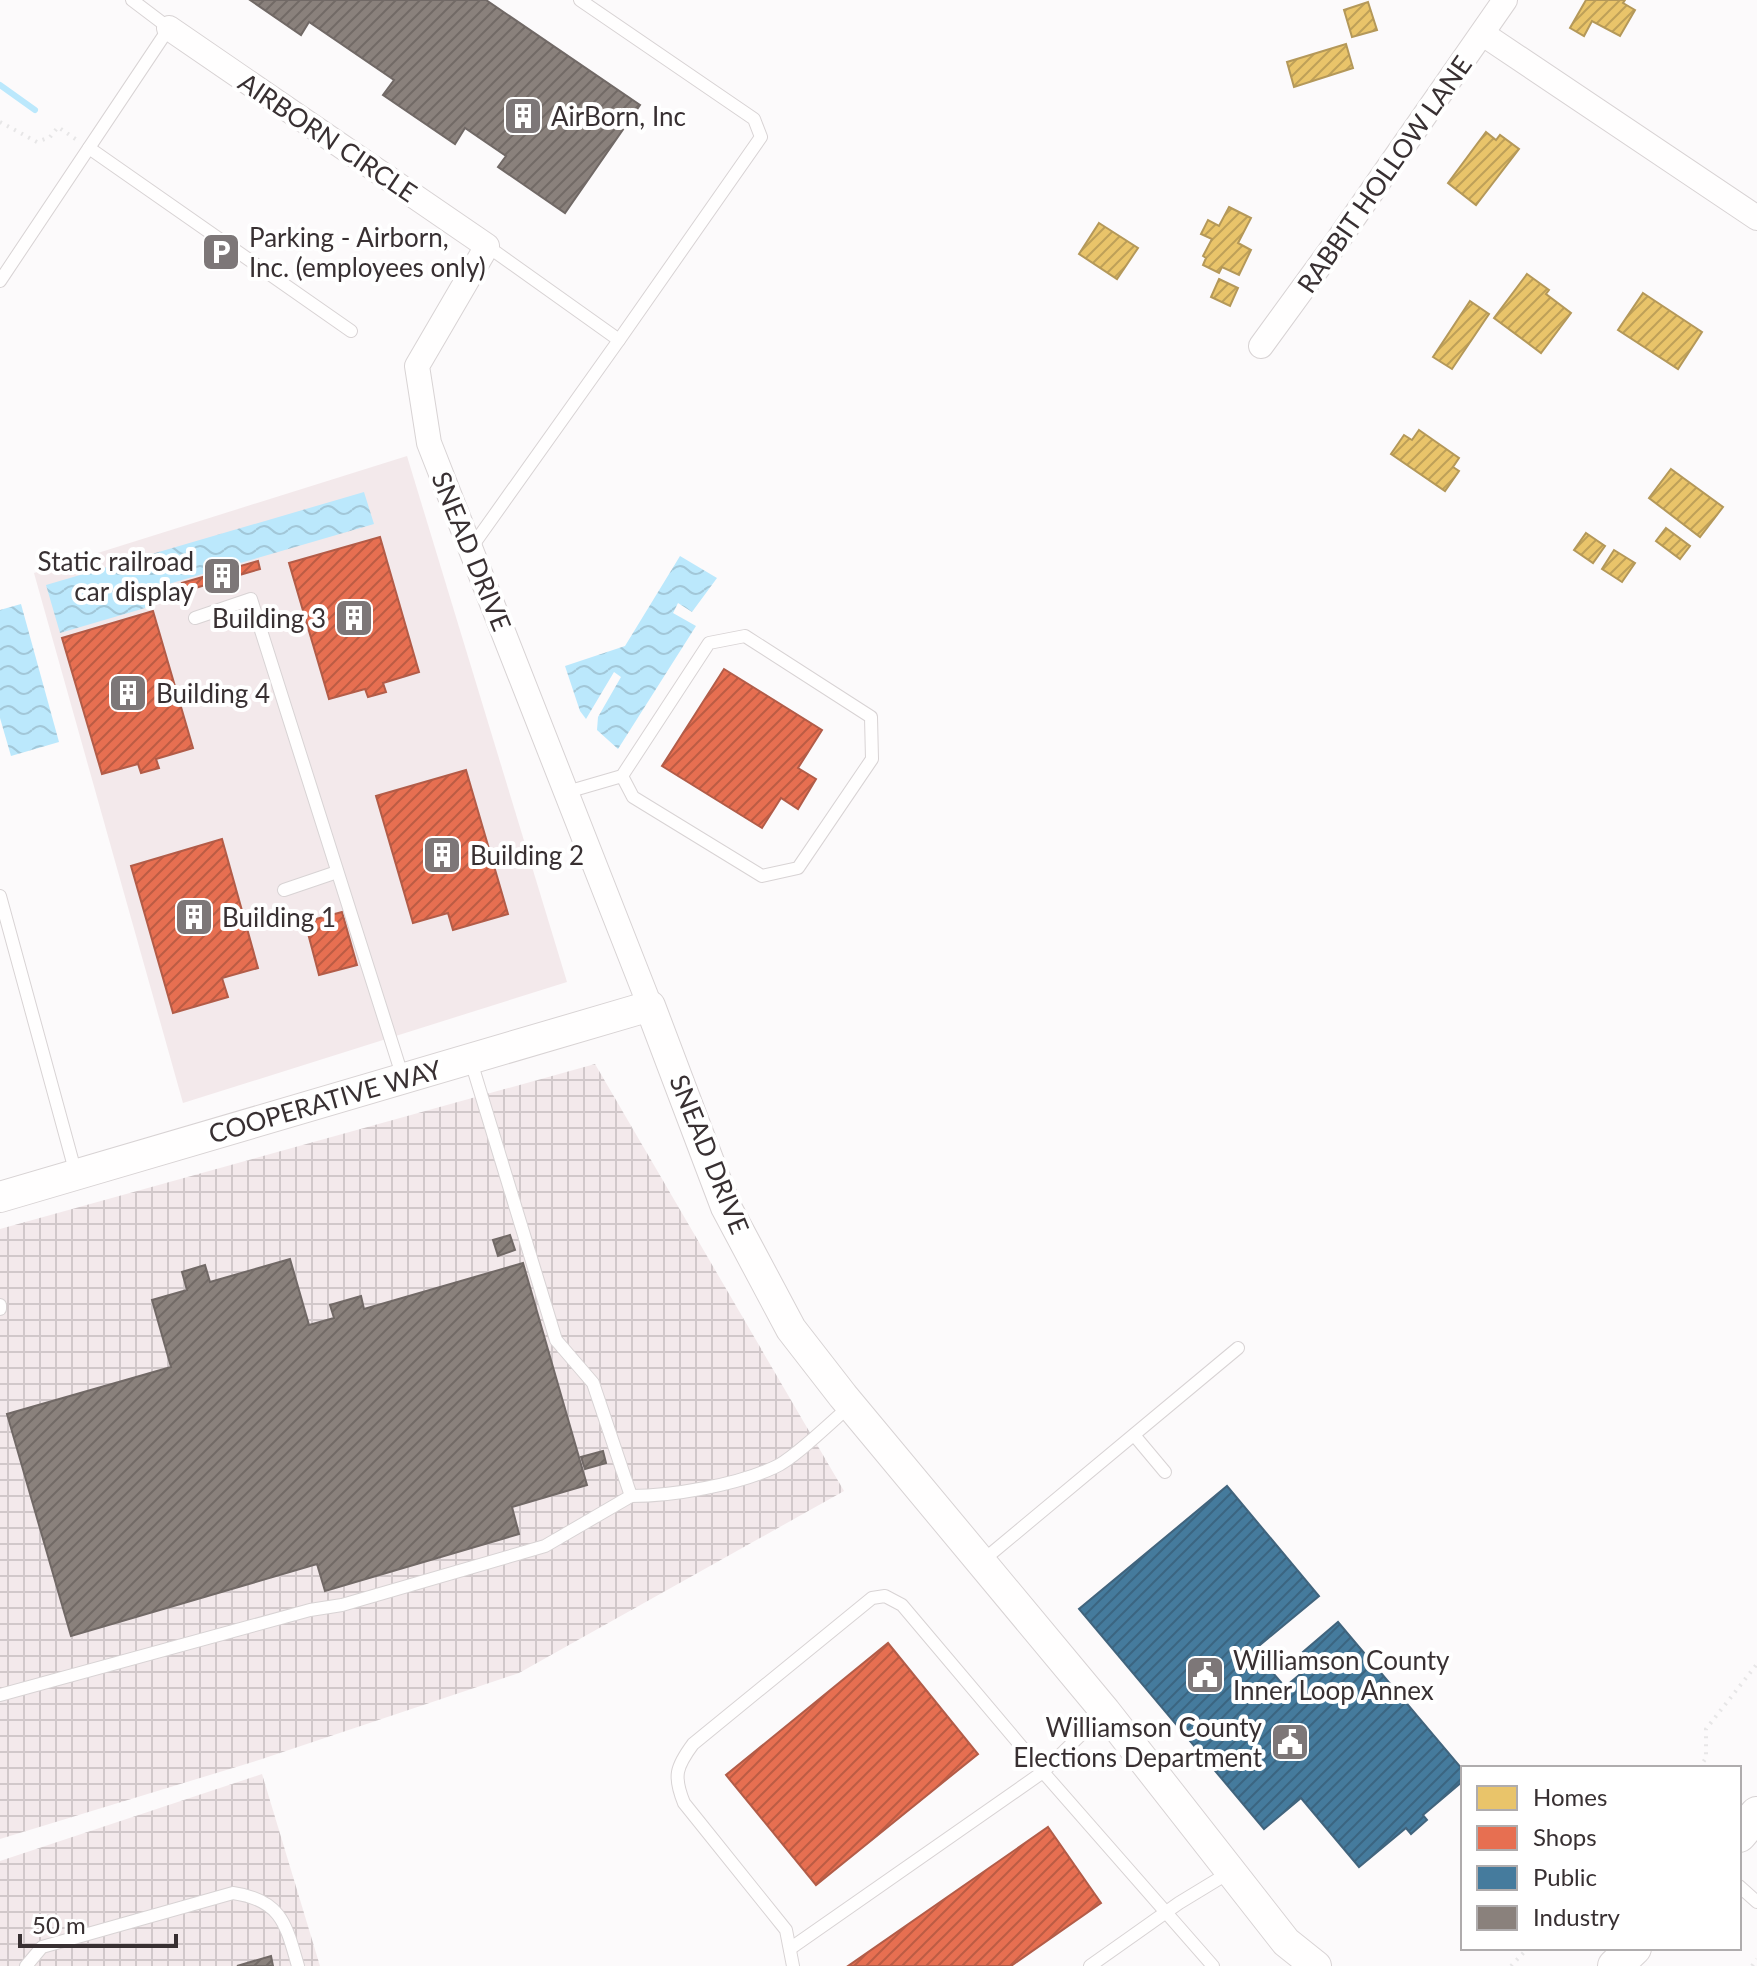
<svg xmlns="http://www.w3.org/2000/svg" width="1757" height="1966" font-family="Lato,sans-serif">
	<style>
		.built { fill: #f3e9eb }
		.industrial { fill: url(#industrial-grid) }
		.water { fill: url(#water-waves) }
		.homes { fill: url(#homes-hatch); stroke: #b49859; stroke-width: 2 }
		.shops { fill: url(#shops-hatch); stroke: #b25c48; stroke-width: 2 }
		.public { fill: url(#public-hatch); stroke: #41647d; stroke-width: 2 }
		.industry { fill: url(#industry-hatch); stroke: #716966; stroke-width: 2 }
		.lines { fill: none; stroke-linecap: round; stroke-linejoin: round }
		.stream { stroke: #bbe8fc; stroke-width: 6 }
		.service-casing { stroke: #d8d3d4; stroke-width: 14 }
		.minor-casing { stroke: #d8d3d4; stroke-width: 26 }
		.tertiary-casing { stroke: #d8d3d4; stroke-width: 32 }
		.secondary-casing { stroke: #d8d3d4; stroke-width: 36 }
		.path { stroke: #e7e6e7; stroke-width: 4; stroke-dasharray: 2 6; stroke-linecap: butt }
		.service { stroke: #fffefe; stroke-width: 12 }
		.minor { stroke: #fffefe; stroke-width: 24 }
		.tertiary { stroke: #fffefe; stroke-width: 30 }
		.secondary { stroke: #fffefe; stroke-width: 34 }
		.labels { text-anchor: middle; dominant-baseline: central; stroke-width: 8; stroke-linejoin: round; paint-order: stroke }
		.poi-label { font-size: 26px; fill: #383032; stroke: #fff; text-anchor: start }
		.street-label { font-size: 26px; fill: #383032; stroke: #fff }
	</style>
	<defs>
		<pattern id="industrial-grid" width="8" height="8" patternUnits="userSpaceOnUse" patternTransform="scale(2)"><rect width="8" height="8" fill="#f3e9eb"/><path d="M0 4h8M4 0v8" fill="none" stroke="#d1c8ca"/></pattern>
		<pattern id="water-waves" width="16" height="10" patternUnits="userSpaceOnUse" patternTransform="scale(2)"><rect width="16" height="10" fill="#bbe8fc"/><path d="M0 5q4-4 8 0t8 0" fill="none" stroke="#a2c7d8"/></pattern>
		<pattern id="homes-hatch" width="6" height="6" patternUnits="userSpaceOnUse" patternTransform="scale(2)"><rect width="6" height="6" fill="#e9c46a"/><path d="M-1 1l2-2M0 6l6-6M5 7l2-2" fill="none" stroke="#bea058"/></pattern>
		<pattern id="shops-hatch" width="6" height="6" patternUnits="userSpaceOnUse" patternTransform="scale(2)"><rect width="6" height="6" fill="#e76f51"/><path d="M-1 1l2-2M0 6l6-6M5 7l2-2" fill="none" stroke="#bc5c44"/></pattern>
		<pattern id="public-hatch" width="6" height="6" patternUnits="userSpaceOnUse" patternTransform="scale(2)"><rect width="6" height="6" fill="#457b9d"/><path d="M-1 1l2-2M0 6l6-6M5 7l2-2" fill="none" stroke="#3b6581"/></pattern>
		<pattern id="industry-hatch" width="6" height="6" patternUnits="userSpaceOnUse" patternTransform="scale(2)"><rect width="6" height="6" fill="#8a817c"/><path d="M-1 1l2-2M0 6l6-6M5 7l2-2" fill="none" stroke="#726a66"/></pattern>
	</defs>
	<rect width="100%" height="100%" fill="#fcfafb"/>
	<path class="built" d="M407 456 567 982 183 1103 34 573Z"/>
	<g class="industrial">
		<path d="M595 1064 844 1491 519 1673 259 1760 0 1839V1229Z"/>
		<path d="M262 1774 320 1966H0V1861Z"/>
	</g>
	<g class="water">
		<path d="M364 492 374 524 148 590 152 606 60 633 46 585Z"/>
		<path d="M680 556 717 578 692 612 678 603 673 613 696 626 618 749 597 730 598 717 621 677 614 672 586 719 580 711 565 666 625 646Z"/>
		<path d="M21 604 59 742 11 756 0 718V610Z"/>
	</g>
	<g class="homes">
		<path d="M1586 0H1625L1623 3 1635 10 1620 36 1592 21 1584 36 1570 28Z"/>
		<path d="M1368 2 1377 30 1352 37 1344 10Z"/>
		<path d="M1346 44 1353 68 1294 87 1287 62Z"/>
		<path d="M1486 132 1496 140 1500 135 1519 149 1476 205 1448 183Z"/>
		<path d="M1229 207 1251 218 1238 243 1251 250 1239 275 1222 267 1219 273 1203 265 1206 258 1203 256 1212 239 1201 234 1208 220 1219 226Z"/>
		<path d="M1099 223 1138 248 1117 279 1079 254Z"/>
		<path d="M1527 274 1549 290 1546 294 1571 313 1541 353 1494 318Z"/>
		<path d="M1219 279 1238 288 1230 306 1211 297Z"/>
		<path d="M1643 293 1702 332 1678 369 1618 330Z"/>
		<path d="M1470 301 1489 314 1452 369 1433 357Z"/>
		<path d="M1419 430 1459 458 1453 467 1459 471 1445 491 1391 454 1404 435 1412 440Z"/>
		<path d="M1671 469 1723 507 1700 537 1649 498Z"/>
		<path d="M1666 528 1690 546 1680 559 1656 541Z"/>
		<path d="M1586 533 1605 546 1593 563 1574 550Z"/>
		<path d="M1614 550 1635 563 1622 582 1602 569Z"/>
	</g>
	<g class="shops">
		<path d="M380 537 419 672 383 683 386 692 368 697 365 689 329 699 289 563Z"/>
		<path d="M258 561 260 569 185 591 182 583Z"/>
		<path d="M153 611 193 748 156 759 159 768 141 773 138 764 102 774 62 638Z"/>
		<path d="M724 669 822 730 798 768 816 779 798 809 781 798 762 828 662 766Z"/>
		<path d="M466 770 508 914 453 930 448 913 413 923 376 796Z"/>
		<path d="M222 839 258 968 222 978 228 997 173 1013 131 866Z"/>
		<path d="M342 912 357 965 319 975 305 922Z"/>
		<path d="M888 1643 978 1754 816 1885 726 1775Z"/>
		<path d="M1048 1827 1101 1903 1011 1966H848Z"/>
	</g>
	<path class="public" d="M1227 1486 1319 1596 1254 1650 1261 1659 1285 1687 1312 1664 1303 1652 1338 1622 1463 1770V1781L1423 1815 1427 1820 1411 1834 1406 1828 1359 1867 1301 1798 1264 1829 1079 1609Z"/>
	<g class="industry">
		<path d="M250 0H486L640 105 565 213 498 167 506 156 465 128 455 144 383 95 394 80 309 22 301 35Z"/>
		<path d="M510 1235 515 1250 498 1256 493 1240Z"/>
		<path d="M290 1259 309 1325 334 1318 330 1305 361 1296 364 1309 523 1263 587 1485 512 1507 519 1534 325 1591 317 1564 71 1636 7 1414 171 1367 152 1300 187 1290 182 1272 205 1265 210 1282Z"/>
		<path d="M603 1451 606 1463 585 1469 581 1457Z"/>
		<path d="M271 1956 273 1966H237Z"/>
	</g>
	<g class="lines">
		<path class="stream" d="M0 85 35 110"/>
		<defs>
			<g id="service">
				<path d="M580 0 754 119 761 137 619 340"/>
				<path d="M89 148 351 331"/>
				<path d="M0 281 169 28 132 0"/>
				<path d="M471 548 619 340 487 246"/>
				<path d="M195 618 251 599 403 1078"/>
				<path d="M567 792 622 776 633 797 762 876 798 868 872 759 871 717 745 636 709 643 622 776"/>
				<path d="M284 890 337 872"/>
				<path d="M0 896 76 1174"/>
				<path d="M470 1058 556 1340 593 1383 631 1496C672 1496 737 1485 775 1467 795 1458 832 1421 851 1405"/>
				<path d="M0 1305V1309"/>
				<path d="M1134 1435 1165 1472"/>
				<path d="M981 1562 1238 1348"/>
				<path d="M0 1695 310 1610 342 1605 545 1546 631 1496"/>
				<path d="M1739 1886 1757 1902"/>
				<path d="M791 1948 1043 1772 1213 1966"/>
				<path d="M26 1966 42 1947 233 1893C282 1900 286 1925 298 1966"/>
				<path d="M793 1966 786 1930 684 1803C673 1776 676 1767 693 1744L872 1598 885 1596 902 1605 1043 1772 1105 1711"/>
				<path d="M1090 1966 1179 1903 1230 1872"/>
			</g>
			<g id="minor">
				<path d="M169 28 487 246 417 366 429 443 650 1006"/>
				<path d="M1483 34 1757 218"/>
				<path d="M1261 346 1336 243 1505 0"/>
			</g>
			<path id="tertiary" d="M0 1197 650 1006 726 1207 791 1329 843 1396 1105 1711 1286 1942 1316 1966"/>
			<g id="secondary">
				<path d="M1739 1835 1757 1814"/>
				<path d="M1615 1966 1634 1948"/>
			</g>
		</defs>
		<use href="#service" class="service-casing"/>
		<use href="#minor" class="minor-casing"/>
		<use href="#tertiary" class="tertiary-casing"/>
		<use href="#secondary" class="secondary-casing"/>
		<g class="path">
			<path d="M0 122 37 142 50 137 58 127 77 140"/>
			<path d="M1699 1768 1706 1758V1729L1757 1664"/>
			<path d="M1511 1966 1528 1948"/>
			<path d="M1752 1966 1757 1959"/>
		</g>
		<use href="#service" class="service"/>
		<use href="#minor" class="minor"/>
		<use href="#tertiary" class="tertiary"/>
		<use href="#secondary" class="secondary"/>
	</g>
	<defs>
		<symbol id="building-square" viewBox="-11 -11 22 22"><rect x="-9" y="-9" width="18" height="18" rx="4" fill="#7d7778" stroke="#fff"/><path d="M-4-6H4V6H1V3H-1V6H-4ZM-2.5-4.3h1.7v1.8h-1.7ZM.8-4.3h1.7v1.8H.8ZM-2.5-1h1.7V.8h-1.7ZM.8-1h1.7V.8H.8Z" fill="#fff"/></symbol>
		<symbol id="parking-square" viewBox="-11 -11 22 22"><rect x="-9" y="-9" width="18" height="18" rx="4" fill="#7d7778" stroke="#fff"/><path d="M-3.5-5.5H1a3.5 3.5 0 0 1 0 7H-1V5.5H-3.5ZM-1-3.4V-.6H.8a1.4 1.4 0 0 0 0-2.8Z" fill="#fff"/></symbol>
		<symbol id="civic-square" viewBox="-11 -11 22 22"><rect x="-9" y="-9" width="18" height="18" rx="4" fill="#7d7778" stroke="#fff"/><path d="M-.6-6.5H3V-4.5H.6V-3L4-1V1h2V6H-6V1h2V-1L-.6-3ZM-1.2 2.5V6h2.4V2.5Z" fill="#fff"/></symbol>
	</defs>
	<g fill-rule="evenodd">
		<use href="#building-square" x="501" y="94" width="44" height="44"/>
		<use href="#parking-square" x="199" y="230" width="44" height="44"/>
		<use href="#building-square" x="200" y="554" width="44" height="44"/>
		<use href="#building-square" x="332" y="596" width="44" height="44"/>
		<use href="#building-square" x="106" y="671" width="44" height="44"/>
		<use href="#building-square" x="420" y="833" width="44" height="44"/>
		<use href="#building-square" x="172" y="895" width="44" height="44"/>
		<use href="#civic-square" x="1183" y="1653" width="44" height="44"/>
		<use href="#civic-square" x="1268" y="1720" width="44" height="44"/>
	</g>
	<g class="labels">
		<g class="poi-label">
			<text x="551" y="116">AirBorn, Inc</text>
			<text x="249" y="237">Parking - Airborn,<tspan x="249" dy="30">Inc. (employees only)</tspan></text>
			<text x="194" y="561" text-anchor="end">Static railroad<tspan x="194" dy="30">car display</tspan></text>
			<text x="326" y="618" text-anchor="end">Building 3</text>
			<text x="156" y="693">Building 4</text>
			<text x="470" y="855">Building 2</text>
			<text x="222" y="917">Building 1</text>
			<text x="1233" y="1660">Williamson County<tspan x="1233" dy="30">Inner Loop Annex</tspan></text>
			<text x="1262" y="1727" text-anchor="end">Williamson County<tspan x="1262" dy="30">Elections Department</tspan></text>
		</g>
		<g class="street-label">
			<text transform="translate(328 137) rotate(34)">AIRBORN CIRCLE</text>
			<text transform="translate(1384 174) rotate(-55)">RABBIT HOLLOW LANE</text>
			<text transform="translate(472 551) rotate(68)">SNEAD DRIVE</text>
			<text transform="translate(325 1101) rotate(-16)">COOPERATIVE WAY</text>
			<text transform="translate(710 1154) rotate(68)">SNEAD DRIVE</text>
		</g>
	</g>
	<rect x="1461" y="1766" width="280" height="184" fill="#ffffff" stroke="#afacad" stroke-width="2"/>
	<rect x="1477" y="1786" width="40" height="24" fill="#e9c46a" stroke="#afacad" stroke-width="2"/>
	<text x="1533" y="1806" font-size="24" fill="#383032">Homes</text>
	<rect x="1477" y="1826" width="40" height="24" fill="#e76f51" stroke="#afacad" stroke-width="2"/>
	<text x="1533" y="1846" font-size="24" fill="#383032">Shops</text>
	<rect x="1477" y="1866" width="40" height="24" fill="#457b9d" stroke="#afacad" stroke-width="2"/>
	<text x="1533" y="1886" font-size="24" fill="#383032">Public</text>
	<rect x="1477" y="1906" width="40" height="24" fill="#8a817c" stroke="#afacad" stroke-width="2"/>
	<text x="1533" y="1926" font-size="24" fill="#383032">Industry</text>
	<path d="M20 1934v12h156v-12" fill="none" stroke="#383032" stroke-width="4"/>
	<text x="32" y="1934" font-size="24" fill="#383032" stroke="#ffffff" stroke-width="6" paint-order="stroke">50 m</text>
</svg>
